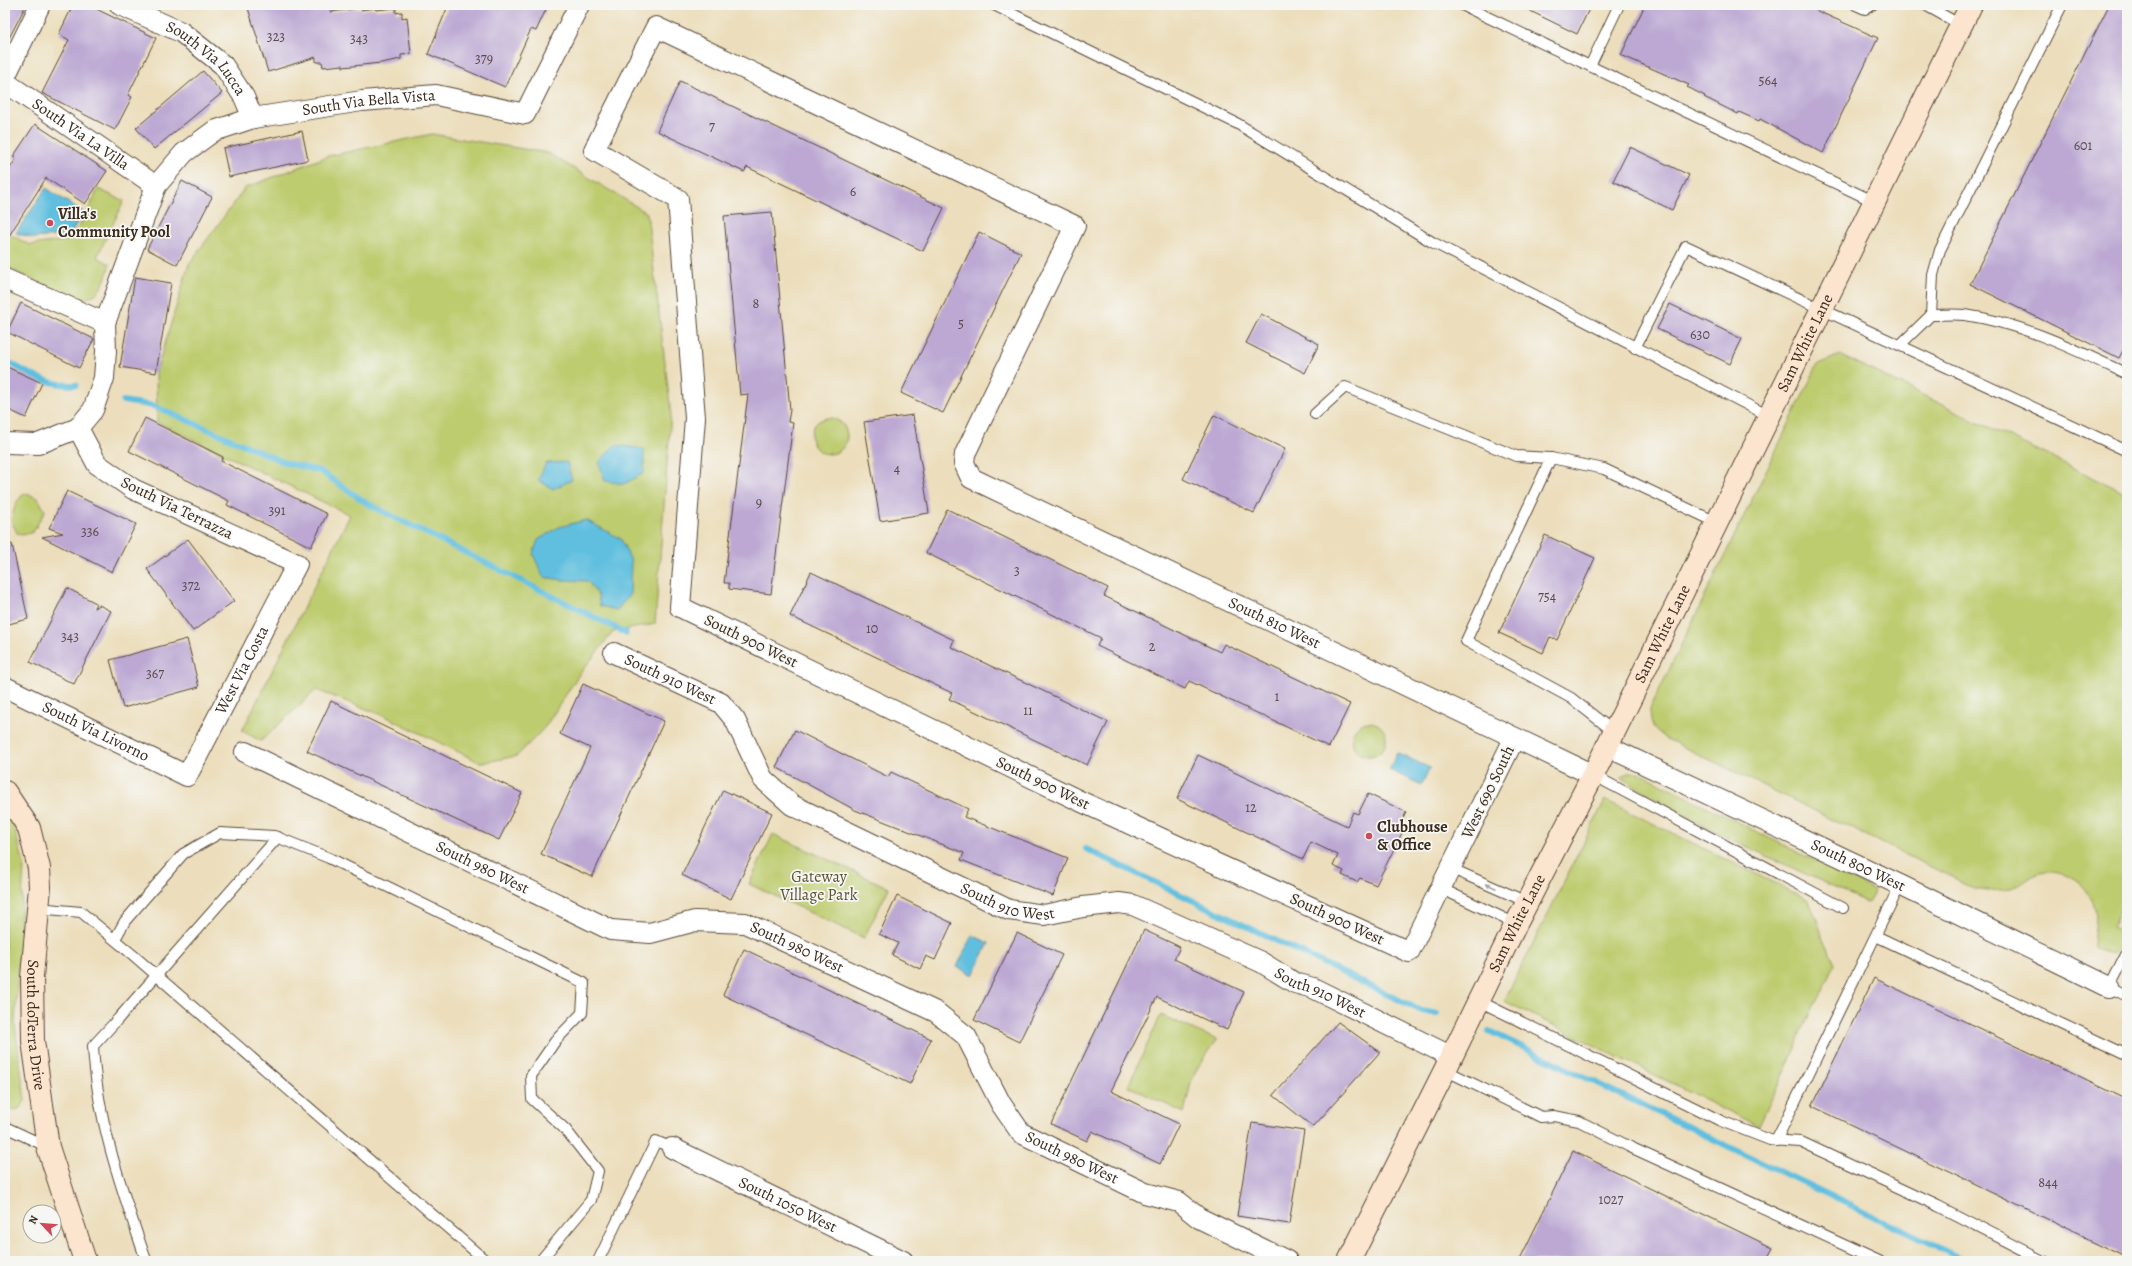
<svg xmlns="http://www.w3.org/2000/svg" width="2132" height="1266" font-family="Alegreya,serif">
	<style>
		.green { fill: #becc6f; stroke: #7c7b46 }
		.water { fill: #61bfdf; stroke: #4e747e }
		.lines { fill: none; stroke-linecap: round; stroke-linejoin: round }
		.stream { stroke: #61bfdf; stroke-width: 6 }
		.building { fill: #bca8d3 }
		.lane-casing { stroke: #564536; stroke-width: 12 }
		.street-casing { stroke: #564536; stroke-width: 22 }
		.secondary-casing { stroke: #564536; stroke-width: 24 }
		.lane { stroke: #fff; stroke-width: 10 }
		.street { stroke: #fff; stroke-width: 20 }
		.secondary { stroke: #fce5cf; stroke-width: 22 }
		.oneway { fill: #a79f9a }
		.poi-dot { fill: #d1495b; stroke: #f6f6f2; stroke-width: 1.5 }
		.labels { text-anchor: middle; dominant-baseline: central; stroke-width: 3.5; stroke-linejoin: round; paint-order: stroke }
		.number-label { font-size: 14px; fill: #5b4a4b }
		.street-label { font-size: 16px; fill: #3b2a1e; stroke: #f6f6f2 }
		.poi-label { font-size: 16px; font-weight: bold; fill: #3b2a1e; stroke: #f6f6f2; text-anchor: start }
		.park-label { font-size: 16px; fill: #5c5232; stroke: #f6f6f2 }
	</style>
	<rect width="100%" height="100%" fill="#f6f6f2"/>
	<filter id="ink" filterUnits="userSpaceOnUse"><feTurbulence type="fractalNoise" baseFrequency=".025" numOctaves="2"/><feDisplacementMap in="SourceGraphic" scale="8" xChannelSelector="R" yChannelSelector="G"/><feConvolveMatrix kernelMatrix="1 2 1 2 8 2 1 2 1" color-interpolation-filters="sRGB"/></filter>
	<filter id="wash" filterUnits="userSpaceOnUse"><feTurbulence type="fractalNoise" baseFrequency=".012" numOctaves="4" result="noise"/><feDisplacementMap in="SourceGraphic" scale="16" xChannelSelector="R" yChannelSelector="G"/><feGaussianBlur stdDeviation="0.9" result="paint"/><feColorMatrix in="noise" values="0 0 0 0 0 0 0 0 0 0 0 0 0 0 0 0 0 1.4 0 .05"/><feComposite in="paint" operator="in"/></filter>
	<g filter="url(#wash)">
		<rect width="100%" height="100%" fill="#ecdebc"/>
		<g class="green">
			<path d="M432 134 548 153 647 213 671 413 655 624 613 632 578 676 545 727 517 756 481 763 385 716 316 690 261 741 242 731 350 515 157 422 156 373 189 264 245 188 328 156Z"/>
			<path d="M98 189 124 201 97 257 110 264C104 284 100 300 76 299L5 267V232L30 245 70 240 86 215Z"/>
			<path d="M1840 355 2127 494V897L2112 928 2125 934C2121 955 2112 957 2094 948 2092 935 2098 922 2095 909 2091 889 2067 869 2047 871 2033 871 2023 884 2011 888 1999 892 1986 890 1974 888L1669 740C1652 730 1651 728 1650 709L1818 364Z"/>
			<circle cx="829" cy="436" r="18"/>
			<path d="M24 493 38 498 45 511 33 532 22 535 17 533 11 520 16 503Z"/>
			<circle cx="1369" cy="739" r="17"/>
			<path d="M1630 772H1638L1875 891 1868 903 1711 830 1621 778Z"/>
			<path d="M1605 800 1809 900 1834 964 1759 1126 1504 1001Z"/>
			<path d="M5 815 13 824 24 864 15 1023 25 1101 19 1109 5 1110Z"/>
			<path d="M773 834 889 888 864 938 749 884Z"/>
			<path d="M1161 1015 1217 1040 1198 1067 1191 1082 1184 1113 1128 1086Z"/>
		</g>
		<g class="water">
			<path d="M46 188 83 212 70 235 33 238 16 233Z"/>
			<path d="M615 445 644 449V473L624 484 605 481 599 462Z"/>
			<path d="M567 462 572 480 553 489 538 480 546 463Z"/>
			<path d="M586 520 621 539 631 561 630 594 617 610 600 606 598 596 588 581 562 580 543 577 533 554 538 540 559 527Z"/>
			<path d="M1397 753 1430 768 1422 785 1389 770Z"/>
			<path d="M972 935 989 943 973 975 957 967Z"/>
		</g>
		<g class="lines">
			<g class="stream">
				<path d="M5 360C29 374 48 386 76 385"/>
				<path d="M123 401 154 406 286 463 320 471 368 504 626 633"/>
				<path d="M1086 849 1422 1011 1437 1014"/>
				<path d="M1489 1031 1966 1261"/>
			</g>
		</g>
		<g id="blocks">
			<g class="building">
				<path d="M5 5H26L5 46Z"/>
				<path d="M73 5H88L156 38 128 95 132 97 115 130 42 93 69 40 59 34Z"/>
				<path d="M247 5H330L331 12 361 8V10L375 8 376 10 396 8V13L402 12V18L407 17 411 54 401 55V59L381 63 343 67V65L323 67 322 62H316V57L268 72Z"/>
				<path d="M457 5H548L536 31 531 29 505 87 428 54 448 6Z"/>
				<path d="M1518 5H1591L1577 34Z"/>
				<path d="M1645 5H1804L1878 38 1823 153 1760 119 1759 121 1739 112 1738 114 1704 97 1705 96 1687 87 1689 85 1621 55Z"/>
				<path d="M2109 5H2127V343L2119 358 1970 284Z"/>
				<path d="M203 71 222 93 154 149 136 128Z"/>
				<path d="M680 81 944 208 923 251 747 167 744 172 657 131Z"/>
				<path d="M35 124 107 171 85 204 46 178 5 242V176L16 159 13 157Z"/>
				<path d="M302 131 308 160 229 177 223 148Z"/>
				<path d="M1630 147 1689 175 1672 210 1613 181Z"/>
				<path d="M182 181 212 197 177 265 147 249Z"/>
				<path d="M772 212 790 410 788 422 793 423 771 594 729 589V583H724L748 394 740 395 724 216Z"/>
				<path d="M979 232 1021 253 943 413 901 393Z"/>
				<path d="M135 277 171 283 156 373 120 367Z"/>
				<path d="M21 303 94 339 79 368 7 332Z"/>
				<path d="M1670 304 1742 339 1730 364 1657 329Z"/>
				<path d="M1261 314 1319 344 1305 373 1246 343Z"/>
				<path d="M5 366 42 383 26 418 5 408Z"/>
				<path d="M913 415 929 513 880 521 864 422Z"/>
				<path d="M1214 415 1285 449 1254 513 1183 479Z"/>
				<path d="M145 418 223 457 221 461 327 514 311 547 227 505 229 501 129 451Z"/>
				<path d="M67 491 136 524 112 572 42 537 63 533 49 528Z"/>
				<path d="M947 509 1108 588 1104 596 1220 652 1224 644 1350 704 1329 747 1189 681 1185 689 1097 646 1101 638 926 553Z"/>
				<path d="M1545 535 1595 558 1557 640 1550 637 1543 653 1499 633Z"/>
				<path d="M188 539 234 601 193 631 147 569Z"/>
				<path d="M12 544 28 619 5 625V545Z"/>
				<path d="M811 572 954 640 951 647 1108 722 1087 765 949 699 952 693 790 616Z"/>
				<path d="M67 588 96 603 94 608 99 605 111 611 74 684 30 662Z"/>
				<path d="M187 639 199 687 123 708 110 660Z"/>
				<path d="M583 684 664 721 592 877 541 854 590 748 560 734Z"/>
				<path d="M331 701 522 793 499 840 307 751Z"/>
				<path d="M795 730 888 777 891 772 968 809 964 817 1068 858 1053 896 961 860 964 853 855 810 776 767Z"/>
				<path d="M1198 755 1347 826 1353 812 1358 814 1368 794 1406 812 1398 831 1402 833 1376 885 1360 878 1357 882 1342 875 1344 871 1333 866 1338 855 1311 842 1303 859 1177 799Z"/>
				<path d="M723 790 772 813 731 899 682 875Z"/>
				<path d="M897 896 952 923 935 960 926 956 920 969 892 955 898 943 879 934Z"/>
				<path d="M1144 930 1180 947 1174 959 1244 992 1227 1030 1157 997 1111 1091 1179 1124 1160 1164 1092 1131 1087 1141 1051 1124Z"/>
				<path d="M1017 933 1062 955 1019 1042 974 1020Z"/>
				<path d="M744 949 931 1039 910 1084 723 995Z"/>
				<path d="M1874 978 2127 1099V1258L1812 1106Z"/>
				<path d="M1338 1022 1380 1052 1313 1127 1273 1095Z"/>
				<path d="M1252 1123 1304 1131 1289 1224 1237 1216Z"/>
				<path d="M1573 1151 1773 1248 1766 1261H1519Z"/>
			</g>
		</g>
	</g>
	<g filter="url(#ink)">
		<use href="#blocks" fill-opacity="0" stroke="#564536" stroke-width="1"/>
		<g class="lines">
			<defs>
				<g id="lane">
					<path d="M994 5 1238 124 1432 242 1769 416"/>
					<path d="M1462 5 1875 202"/>
					<path d="M1856 5 1865 9 1872 5"/>
					<path d="M1925 5 1961 25"/>
					<path d="M1590 66 1619 5"/>
					<path d="M1931 315 1933 275 1940 250 2062 5"/>
					<path d="M1900 345 1931 315C1942 315 1954 314 1965 315 2022 323 2076 350 2127 374"/>
					<path d="M1635 348 1686 246 2127 451"/>
					<path d="M1315 414 1345 387 1516 456 1551 458"/>
					<path d="M1613 731 1571 698 1466 641 1551 458 1604 469 1716 522"/>
					<path d="M1593 775 1843 908"/>
					<path d="M1450 868 1527 902"/>
					<path d="M1440 888 1516 924"/>
					<path d="M37 908 81 912 133 955 486 1261"/>
					<path d="M1876 936 2127 1055"/>
					<path d="M115 939 125 921 183 854 220 833 274 836 329 858 584 983 582 1013 556 1040 531 1076 532 1099 566 1130 598 1171 591 1200 540 1261"/>
					<path d="M2127 952 2109 987 2127 996"/>
					<path d="M1479 1001 1721 1121 1770 1140 1801 1142 1938 1206 2045 1261"/>
					<path d="M1445 1070 1541 1117 1554 1116 1579 1121 1630 1147 1879 1261"/>
					<path d="M5 1127 48 1147"/>
					<path d="M1776 1141 1900 885"/>
					<path d="M146 1260C122 1190 97 1121 93 1046L118 1019 278 837"/>
					<path d="M598 1261 656 1141 672 1148"/>
				</g>
				<g id="street">
					<path id="s1" d="M120 5 181 32 223 65 244 97 253 118"/>
					<path d="M5 77 40 5"/>
					<path id="s2" d="M5 82 156 186"/>
					<path d="M5 279 105 323"/>
					<path id="s3" d="M78 428 93 410 104 378 106 351 105 323 156 186 184 153 214 131 253 118 362 101 436 95 525 114 579 5"/>
					<path d="M5 443 38 444 78 428"/>
					<path id="s4" d="M614 653 721 703 735 720 763 779 792 805 1009 910 1044 915 1083 907 1119 903 1133 905 1261 962 1295 983 1313 988 1452 1057"/>
					<path id="s5" d="M5 687 187 776 297 564 133 489 97 464 78 428"/>
					<path id="s6" d="M1514 739 1409 952 1082 802 680 607 695 418 678 199 594 150 656 27 1075 226 965 454 964 463 971 478 1593 775"/>
					<path id="s7" d="M1606 746 1900 885 2109 987"/>
					<path id="s8" d="M245 752 611 930 650 933 695 921 745 923 936 1012 966 1036 1001 1104 1021 1133 1145 1193 1179 1202 1199 1218 1287 1261"/>
					<path id="s9" d="M672 1148 903 1261"/>
				</g>
				<g id="secondary">
					<path id="s10" d="M5 792 29 828 39 868 40 887 32 977 33 1041 48 1147 85 1261"/>
					<path id="s11" d="M1349 1261 1445 1070 1516 924 1593 775 1971 5"/>
				</g>
			</defs>
			<use href="#lane" class="lane-casing"/>
			<use href="#street" class="street-casing"/>
			<use href="#secondary" class="secondary-casing"/>
			<use href="#lane" class="lane"/>
			<use href="#street" class="street"/>
			<use href="#secondary" class="secondary"/>
		</g>
		<defs><path id="oneway-solid" d="M-6-.8H1V-3.2L6.5 0L1 3.2V.8H-6Z"/></defs>
		<use class="oneway" href="#oneway-solid" transform="translate(1491 886) rotate(-156)"/>
	</g>
	<g class="poi-dot">
		<circle cx="50" cy="223" r="4"/>
		<circle cx="1369" cy="836" r="4"/>
	</g>
	<g class="labels">
		<g class="number-label">
			<text x="276" y="36">323</text>
			<text x="359" y="38">343</text>
			<text x="484" y="58">379</text>
			<text x="1768" y="80">564</text>
			<text x="712" y="126">7</text>
			<text x="2083" y="145">601</text>
			<text x="853" y="191">6</text>
			<text x="756" y="303">8</text>
			<text x="961" y="323">5</text>
			<text x="1700" y="334">630</text>
			<text x="897" y="468">4</text>
			<text x="759" y="502">9</text>
			<text x="277" y="510">391</text>
			<text x="90" y="531">336</text>
			<text x="1017" y="570">3</text>
			<text x="191" y="585">372</text>
			<text x="1547" y="596">754</text>
			<text x="872" y="628">10</text>
			<text x="70" y="636">343</text>
			<text x="1152" y="646">2</text>
			<text x="155" y="673">367</text>
			<text x="1277" y="696">1</text>
			<text x="1028" y="710">11</text>
			<text x="1251" y="807">12</text>
			<text x="2048" y="1182">844</text>
			<text x="1611" y="1199">1027</text>
		</g>
		<g class="street-label">
			<text stroke="none"><textPath href="#s1" startOffset="103">South Via Lucca</textPath></text>
			<text stroke="none"><textPath href="#s3" startOffset="497">South Via Bella Vista</textPath></text>
			<text stroke="none"><textPath href="#s2" startOffset="92">South Via La Villa</textPath></text>
			<text stroke="none"><textPath href="#s11" startOffset="1025">Sam White Lane</textPath></text>
			<text transform="translate(177 508) rotate(26)">South Via Terrazza</text>
			<text stroke="none"><textPath href="#s6" startOffset="2767">South 810 West</textPath></text>
			<text stroke="none"><textPath href="#s11" startOffset="701">Sam White Lane</textPath></text>
			<text transform="translate(751 641) rotate(26)">South 900 West</text>
			<text stroke="none"><textPath href="#s5" startOffset="322">West Via Costa</textPath></text>
			<text stroke="none"><textPath href="#s4" startOffset="62">South 910 West</textPath></text>
			<text stroke="none"><textPath href="#s5" startOffset="101">South Via Livorno</textPath></text>
			<text transform="translate(1043 783) rotate(26)">South 900 West</text>
			<text transform="translate(1488 792) rotate(-64)">West 690 South</text>
			<text stroke="none"><textPath href="#s7" startOffset="279">South 800 West</textPath></text>
			<text stroke="none"><textPath href="#s8" startOffset="264">South 980 West</textPath></text>
			<text stroke="none"><textPath href="#s4" startOffset="482">South 910 West</textPath></text>
			<text transform="translate(1337 919) rotate(25)">South 900 West</text>
			<text stroke="none"><textPath href="#s11" startOffset="377">Sam White Lane</textPath></text>
			<text stroke="none"><textPath href="#s8" startOffset="600">South 980 West</textPath></text>
			<text stroke="none"><textPath href="#s4" startOffset="818">South 910 West</textPath></text>
			<text stroke="none"><textPath href="#s10" startOffset="242">South doTerra Drive</textPath></text>
			<text stroke="none"><textPath href="#s8" startOffset="960">South 980 West</textPath></text>
			<text stroke="none"><textPath href="#s9" startOffset="129">South 1050 West</textPath></text>
		</g>
		<g class="poi-label">
			<text x="58" y="214">Villa's<tspan x="58" dy="18">Community Pool</tspan></text>
			<text x="1377" y="827">Clubhouse<tspan x="1377" dy="18">&amp; Office</tspan></text>
		</g>
		<g class="park-label">
			<text x="819" y="877">Gateway<tspan x="819" dy="18">Village Park</tspan></text>
		</g>
	</g>
	<rect width="2132" height="1266" fill="none" stroke="#f6f6f2" stroke-width="20"/>
	<g transform="translate(42 1224) rotate(296)"><circle r="19" fill="#f6f6f2" stroke="#aba49d"/>
	<path d="M0-3L7 15L0 10L-7 15Z" fill="#d1495b"/>
	<text y="-6" font-size="11" font-weight="bold" text-anchor="middle" fill="#3b2a1e">N</text>
	</g>
</svg>
